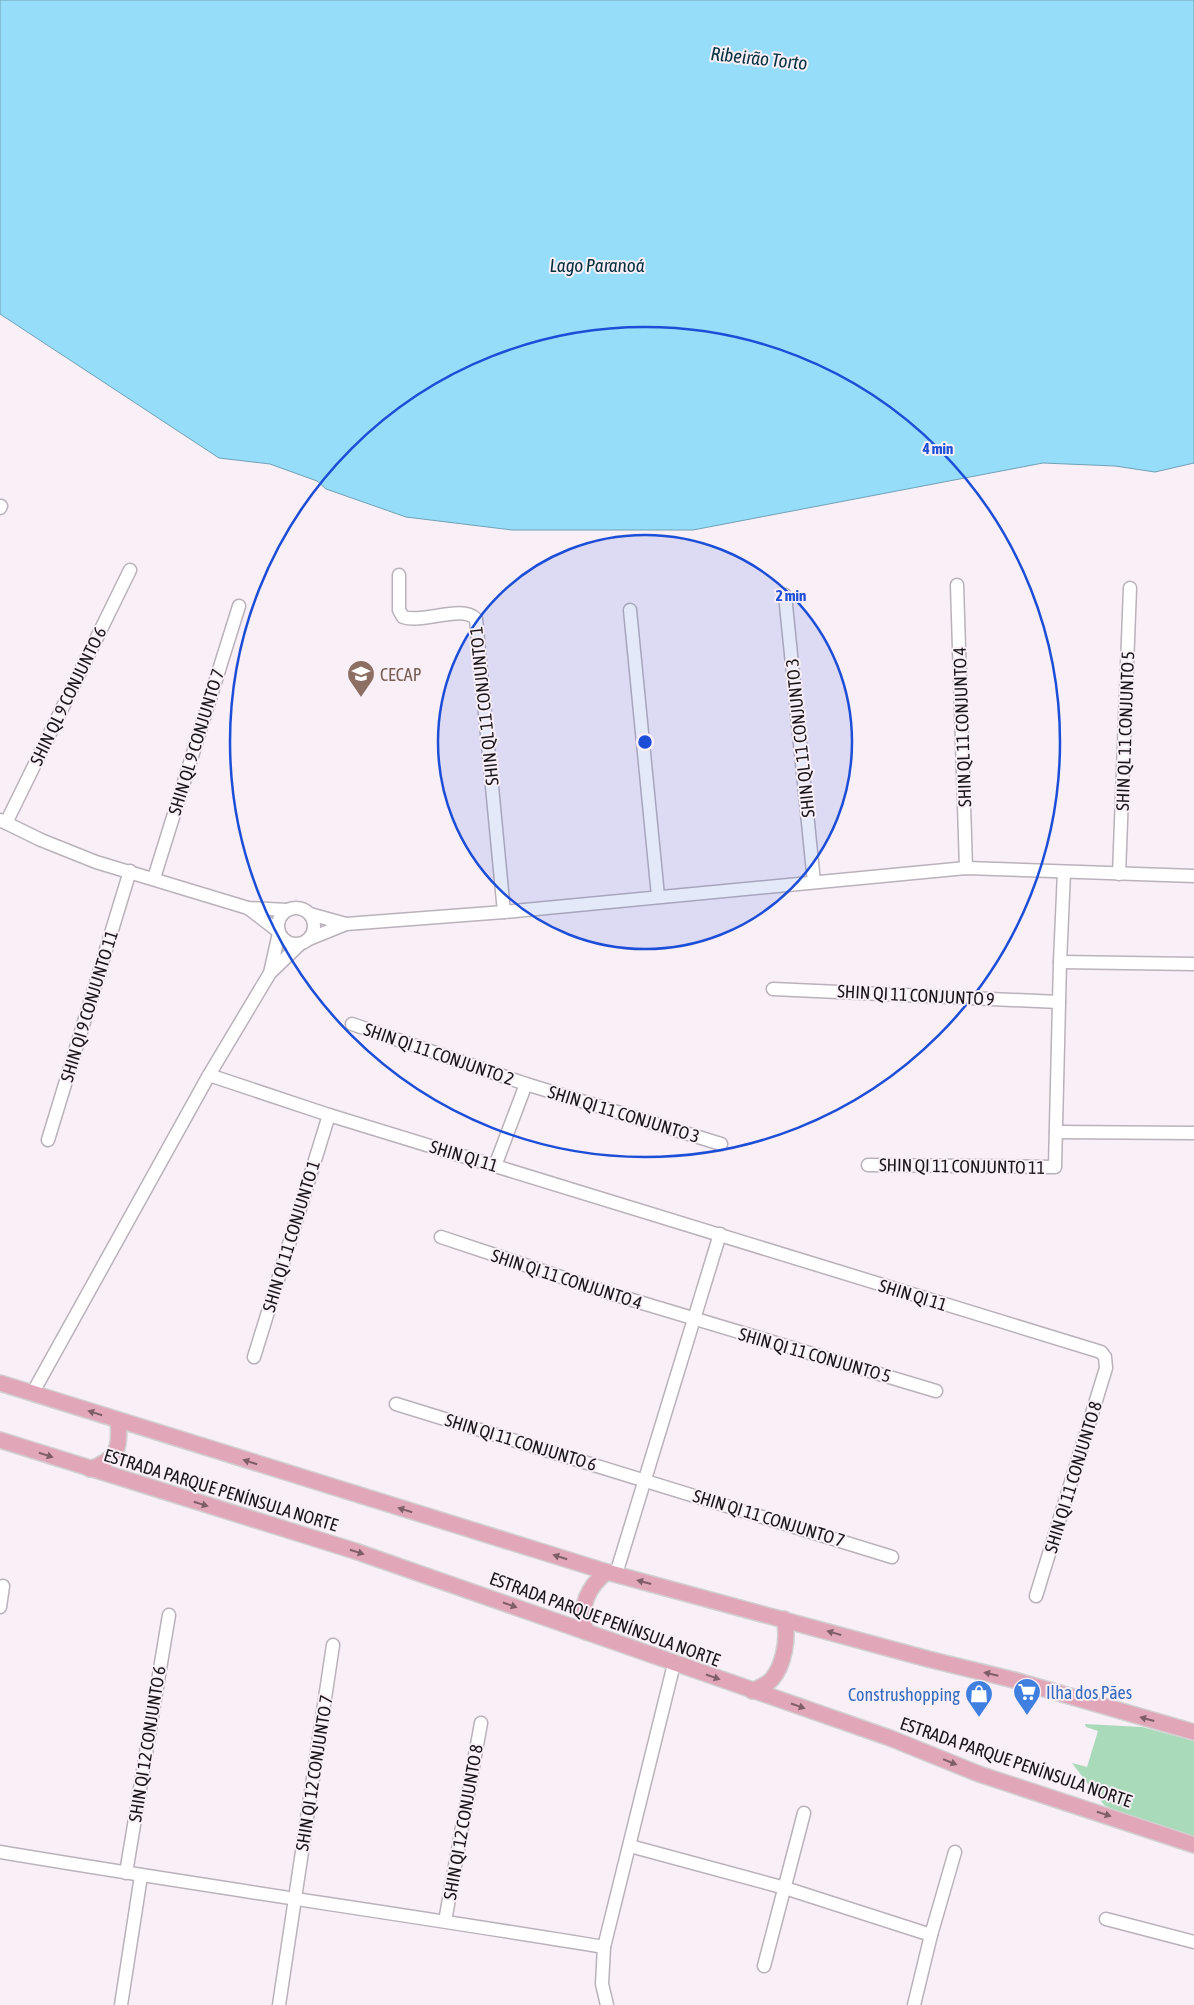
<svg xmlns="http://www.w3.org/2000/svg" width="1194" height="2005" font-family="'Asap Condensed',sans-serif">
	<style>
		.green { fill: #a9dab9 }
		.water { fill: #96ddf9; stroke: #70a1b6 }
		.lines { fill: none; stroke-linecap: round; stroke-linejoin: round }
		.minor-casing { stroke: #bab2ba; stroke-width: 15 }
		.major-casing { stroke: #d1d0d1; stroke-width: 18 }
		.minor { stroke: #fff; stroke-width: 12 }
		.major { stroke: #e2a6b9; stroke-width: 15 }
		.oneway { fill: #7e5e69 }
		.ring { fill: none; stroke: #1d4ed8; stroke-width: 2.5 }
		.labels { text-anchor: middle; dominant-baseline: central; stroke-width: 4; stroke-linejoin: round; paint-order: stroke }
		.education-label { font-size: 18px; fill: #785e54; stroke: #f8eff7; text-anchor: start }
		.street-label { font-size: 18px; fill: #191619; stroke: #f8eff7 }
		.shop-label { font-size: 18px; fill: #366cbe; stroke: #f8eff7; text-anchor: start }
		.water-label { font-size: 19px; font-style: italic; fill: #012f3d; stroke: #f8eff7 }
		.centre { fill: #1d4ed8; stroke: #f8eff7; stroke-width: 2.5 }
		.ring-label { font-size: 15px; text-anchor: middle; font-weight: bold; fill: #1d4ed8; stroke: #f8eff7; stroke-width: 4; stroke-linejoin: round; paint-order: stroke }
	</style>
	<rect width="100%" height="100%" fill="#f8eff7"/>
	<path class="green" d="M1085 1724 1142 1727 1194 1741V1841L1130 1818 1104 1805 1072 1763 1087 1767 1098 1731 1086 1727Z"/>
	<path class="water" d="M0 0H1194V463L1155 472 1115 466 1043 463 693 530H512L406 517 326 489 317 481 270 464 219 458 0 314Z"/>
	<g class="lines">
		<defs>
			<g id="minor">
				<path d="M0 508 1 506"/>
				<path d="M399 575V610L403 617C423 624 462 604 476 619L504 912"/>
				<path d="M957 585 966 868"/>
				<path d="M785 595 814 882"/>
				<path d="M630 610 658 896"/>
				<path d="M0 820 41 840 96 862 248 908 287 910"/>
				<path d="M6 823 130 570"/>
				<path d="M1119 874 1130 588"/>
				<path d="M154 878 239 606"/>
				<circle cx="296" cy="926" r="18"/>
				<path d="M248 908 278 931"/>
				<path d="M310 914 346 924"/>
				<path d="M309 939 346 924 504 912 966 868 1194 876"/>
				<path d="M1060 962 1194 964"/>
				<path d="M270 973 279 933"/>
				<path d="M773 989 1059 1002"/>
				<path d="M352 1024 526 1084 721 1144"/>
				<path d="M209 1075 329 1115 1101 1352 1105 1357 1106 1368 1036 1596"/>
				<path d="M1056 1132 1194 1133"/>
				<path d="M48 1140 130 871"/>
				<path d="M868 1165 1055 1167 1060 962 1064 872"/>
				<path d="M495 1166 526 1084"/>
				<path d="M441 1237 609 1293 936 1391"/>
				<path d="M254 1357 329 1115"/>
				<path d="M32 1394 209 1075 270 973 300 944"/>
				<path d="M396 1404 892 1557"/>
				<path d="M616 1574 720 1234"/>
				<path d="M0 1607 3 1586"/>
				<path d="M630 1846 785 1888 931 1935"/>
				<path d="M0 1852C201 1886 403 1914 604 1947"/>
				<path d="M126 1873 169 1615"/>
				<path d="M1106 1919 1194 1942"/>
				<path d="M445 1921 481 1723"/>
				<path d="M764 1966 804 1813"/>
				<path d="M121 2005 141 1876"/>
				<path d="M279 2005 333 1645"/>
				<path d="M607 2005 602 1984 604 1947 674 1664"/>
				<path d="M914 2005 931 1935 955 1852"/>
			</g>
			<g id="major">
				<path d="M0 1383 607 1572 928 1659 1014 1680 1194 1732"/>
				<path d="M0 1440 355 1551 890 1738 979 1774 1194 1845"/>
				<path d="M90 1469C117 1459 121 1449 118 1421"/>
				<path d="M586 1632C578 1608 588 1586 607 1572"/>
				<path d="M752 1691C759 1688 767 1685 772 1679 784 1665 789 1637 784 1619"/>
			</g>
		</defs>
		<use href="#minor" class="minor-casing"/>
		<use href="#major" class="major-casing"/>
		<use href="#minor" class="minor"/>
		<use href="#major" class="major"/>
	</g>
	<defs><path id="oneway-solid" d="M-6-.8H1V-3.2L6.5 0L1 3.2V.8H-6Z" transform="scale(1.25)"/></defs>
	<g class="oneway">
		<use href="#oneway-solid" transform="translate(95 1413) rotate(-163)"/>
		<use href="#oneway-solid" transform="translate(46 1455) rotate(18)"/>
		<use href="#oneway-solid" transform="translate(250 1462) rotate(-163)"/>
		<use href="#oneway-solid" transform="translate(201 1504) rotate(17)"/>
		<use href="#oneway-solid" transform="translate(405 1510) rotate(-163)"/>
		<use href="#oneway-solid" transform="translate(357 1552) rotate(18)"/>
		<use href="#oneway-solid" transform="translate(560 1557) rotate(-163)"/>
		<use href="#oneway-solid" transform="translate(644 1582) rotate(-165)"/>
		<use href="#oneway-solid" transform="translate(510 1605) rotate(19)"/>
		<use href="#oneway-solid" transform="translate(834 1633) rotate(-164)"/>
		<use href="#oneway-solid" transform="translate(991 1674) rotate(-167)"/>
		<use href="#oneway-solid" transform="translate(713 1677) rotate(19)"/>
		<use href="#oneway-solid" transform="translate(798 1706) rotate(19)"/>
		<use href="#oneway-solid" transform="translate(1147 1719) rotate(-165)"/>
		<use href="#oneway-solid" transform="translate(950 1762) rotate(22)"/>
		<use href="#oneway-solid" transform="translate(1104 1814) rotate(18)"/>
	</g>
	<circle cx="645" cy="742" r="207" fill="#1d4ed8" fill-opacity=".12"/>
	<g class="ring">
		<circle cx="645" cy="742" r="207"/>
		<circle cx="645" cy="742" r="415"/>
	</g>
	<defs>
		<symbol id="school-pin" viewBox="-11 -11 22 30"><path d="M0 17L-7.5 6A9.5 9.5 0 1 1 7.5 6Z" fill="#8d6e63" stroke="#f8eff7"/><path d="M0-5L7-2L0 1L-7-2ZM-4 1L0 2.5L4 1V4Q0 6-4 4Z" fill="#fff"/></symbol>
		<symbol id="supermarket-pin" viewBox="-11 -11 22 30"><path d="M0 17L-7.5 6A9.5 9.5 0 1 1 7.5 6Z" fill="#3f7fe0" stroke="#f8eff7"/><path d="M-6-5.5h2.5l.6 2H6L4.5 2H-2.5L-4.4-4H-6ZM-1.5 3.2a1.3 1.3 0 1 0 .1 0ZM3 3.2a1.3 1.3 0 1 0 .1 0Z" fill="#fff"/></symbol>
		<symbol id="shop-pin" viewBox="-11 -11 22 30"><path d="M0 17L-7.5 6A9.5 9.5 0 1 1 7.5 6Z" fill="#3f7fe0" stroke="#f8eff7"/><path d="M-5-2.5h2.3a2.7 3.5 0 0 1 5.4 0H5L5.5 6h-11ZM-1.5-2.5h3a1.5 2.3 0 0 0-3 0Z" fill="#fff"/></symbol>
	</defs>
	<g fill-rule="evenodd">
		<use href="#school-pin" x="345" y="658" width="32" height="43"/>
		<use href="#supermarket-pin" x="1011" y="1676" width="32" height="43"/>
		<use href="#shop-pin" x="963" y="1678" width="32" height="43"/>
	</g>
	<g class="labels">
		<g class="education-label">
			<text x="380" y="674">CECAP</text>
		</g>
		<g class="street-label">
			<text transform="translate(68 696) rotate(-64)">SHIN QL 9 CONJUNTO 6</text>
			<text transform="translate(484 706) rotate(-96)">SHIN QL 11 CONJUNTO 1</text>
			<text transform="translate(962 727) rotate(-92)">SHIN QL 11 CONJUNTO 4</text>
			<text transform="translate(1125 731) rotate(-88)">SHIN QL 11 CONJUNTO 5</text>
			<text transform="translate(800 738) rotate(-96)">SHIN QL 11 CONJUNTO 3</text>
			<text transform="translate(196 742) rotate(-73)">SHIN QL 9 CONJUNTO 7</text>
			<text transform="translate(916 995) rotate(3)">SHIN QI 11 CONJUNTO 9</text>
			<text transform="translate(89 1006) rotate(-73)">SHIN QI 9 CONJUNTO 11</text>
			<text transform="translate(439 1054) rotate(19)">SHIN QI 11 CONJUNTO 2</text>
			<text transform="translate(624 1114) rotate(17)">SHIN QI 11 CONJUNTO 3</text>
			<text transform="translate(464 1156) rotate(17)">SHIN QI 11</text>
			<text transform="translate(962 1166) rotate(1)">SHIN QI 11 CONJUNTO 11</text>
			<text transform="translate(291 1236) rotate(-73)">SHIN QI 11 CONJUNTO 1</text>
			<text transform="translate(567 1279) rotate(18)">SHIN QI 11 CONJUNTO 4</text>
			<text transform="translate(913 1295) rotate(17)">SHIN QI 11</text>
			<text transform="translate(815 1355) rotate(16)">SHIN QI 11 CONJUNTO 5</text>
			<text transform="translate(521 1442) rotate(17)">SHIN QI 11 CONJUNTO 6</text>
			<text transform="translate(1073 1477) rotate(-73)">SHIN QI 11 CONJUNTO 8</text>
			<text transform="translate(221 1490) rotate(17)">ESTRADA PARQUE PENÍNSULA NORTE</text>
			<text transform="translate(769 1518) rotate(17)">SHIN QI 11 CONJUNTO 7</text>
			<text transform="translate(605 1619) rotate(20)">ESTRADA PARQUE PENÍNSULA NORTE</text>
			<text transform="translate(147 1744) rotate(-81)">SHIN QI 12 CONJUNTO 6</text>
			<text transform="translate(1016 1762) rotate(19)">ESTRADA PARQUE PENÍNSULA NORTE</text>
			<text transform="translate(314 1773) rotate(-81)">SHIN QI 12 CONJUNTO 7</text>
			<text transform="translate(463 1822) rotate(-80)">SHIN QI 12 CONJUNTO 8</text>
		</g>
		<g class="shop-label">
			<text x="1046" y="1692">Ilha dos Pães</text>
			<text x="960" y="1694" text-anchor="end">Construshopping</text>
		</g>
		<g class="water-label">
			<text transform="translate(759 58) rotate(6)">Ribeirão Torto</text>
			<text x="597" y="265">Lago Paranoá</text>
		</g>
	</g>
	<circle cx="645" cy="742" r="8" class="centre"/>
	<g class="ring-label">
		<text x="938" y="454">4 min</text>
		<text x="791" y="601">2 min</text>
	</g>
</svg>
